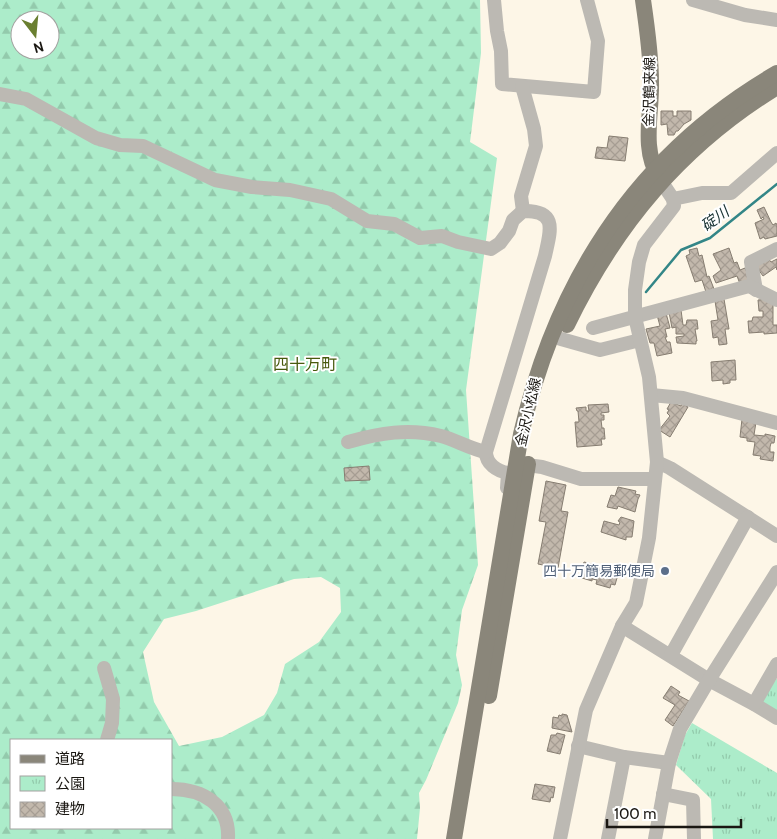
<svg xmlns="http://www.w3.org/2000/svg" width="777" height="839" font-family="Cabin,'Noto Sans JP',sans-serif">
	<style>
		.forest { fill: url(#forest-firs); fill-rule: evenodd }
		.park { fill: url(#park-tufts) }
		.lines { fill: none; stroke-linecap: round; stroke-linejoin: round }
		.stream { stroke: #338687; stroke-width: 2.5 }
		.building { fill: url(#building-cross-hatch); stroke: #867d71 }
		.minor { stroke: #bcb9b3; stroke-width: 14 }
		.major { stroke: #8a867a; stroke-width: 16 }
		.service-dot { fill: #5c6f8a; stroke: #fff; stroke-width: 2 }
		.labels { text-anchor: middle; dominant-baseline: central; stroke-width: 4; stroke-linejoin: round; paint-order: stroke }
		.street-label { font-size: 14px; fill: #1a1712; stroke: #fff }
		.service-label { font-size: 14px; fill: #4e5e75; stroke: #fff; text-anchor: end }
		.water-label { font-size: 15px; font-style: italic; fill: #163031; stroke: #fff }
		.quarter-label { font-size: 16px; fill: #485a0d; stroke: #fff }
	</style>
	<defs>
		<pattern id="forest-firs" width="22" height="20" patternUnits="userSpaceOnUse" patternTransform="scale(1.25)"><rect width="22" height="20" fill="#acecca"/><path d="M5 1l3.5 6h-7zM16 11l3.5 6h-7z" fill="#93caac"/></pattern>
		<pattern id="park-tufts" width="24" height="20" patternUnits="userSpaceOnUse" patternTransform="scale(1.25)"><rect width="24" height="20" fill="#acecca"/><path d="M3 7l-1-3M5 7V3M7 7l1-3M15 17l-1-3M17 17v-4M19 17l1-3" fill="none" stroke="#93caac"/></pattern>
		<pattern id="building-cross-hatch" width="8" height="8" patternUnits="userSpaceOnUse" patternTransform="scale(1.25)"><rect width="8" height="8" fill="#c2b8ac"/><path d="M0 0l8 8M0 8l8-8" fill="none" stroke="#a69d93"/></pattern>
	</defs>
	<rect width="100%" height="100%" fill="#fdf6e7"/>
	<path class="forest" d="M0 0H480L481 53 470 142 497 158 466 390 478 565 462 610 456 655 462 685 458 703 426 780 419 793 420 808 417 839H0ZM20 20H50V50H20ZM321 577 340 588 341 612 319 642 285 664 277 693 264 715 222 737 179 746 154 702 143 652 164 619 196 611 294 579ZM11 740H171V828H11Z"/>
	<g class="park">
		<path d="M777 678V714L759 703Z"/>
		<path d="M692 723 777 773V839H713L711 799 676 765 685 735Z"/>
	</g>
	<g class="lines">
		<path class="stream" d="M646 292 681 250 710 238 777 184"/>
	</g>
	<g class="building">
		<path d="M661 111H673V116H677V111H691V120L684 124 678 131H676L674 135H668L667 124 661 125Z"/>
		<path d="M609 136 628 138 625 161 595 158 597 147 607 148Z"/>
		<path d="M764 207 771 222 773 225 776 223 777 225V236L765 239 764 237 760 239 755 223 764 219 763 217 761 219 757 210Z"/>
		<path d="M697 248 699 256 702 255 707 277 709 276 714 289 706 292 702 280 695 282 686 256 690 254 689 250Z"/>
		<path d="M729 248 734 263 737 262 740 270 745 268 750 280 740 284 737 276 716 283 713 276 721 270 713 254Z"/>
		<path d="M767 257 771 262 777 259V270L776 267 763 276 755 265Z"/>
		<path d="M724 299 729 329H725L727 344 719 345 718 337 713 338 711 321 718 320 715 301Z"/>
		<path d="M768 299 773 301V325H777V333L764 334V332L749 333 748 321H752L753 317H763V311H759L758 300Z"/>
		<path d="M681 310 683 325H686L687 320H697L698 329H695L697 341H696V344L677 343 676 337 684 336V334H676V327L672 328 669 312Z"/>
		<path d="M666 313 670 328 665 329 667 337H665L667 342H670L672 353 657 356 654 343H650L646 329 660 326 657 315Z"/>
		<path d="M735 360 736 380H730V383L723 384V380L712 381 711 362Z"/>
		<path d="M671 402 681 406 682 403 688 407 670 437 659 430 670 416 667 413 669 410 667 409Z"/>
		<path d="M608 404 609 412 601 413V415H604V420H601L602 428H604L605 439H601L602 445 577 447 575 422H579L578 411H577L576 408 586 407V411H589L588 405Z"/>
		<path d="M742 419 756 422 754 435 765 436V434L775 436 774 443H771L770 447V452H774L773 461 760 459 761 456 753 455 755 442 747 441V438L740 437Z"/>
		<path d="M369 466 370 480 345 481 344 468Z"/>
		<path d="M546 481 566 485 561 511 568 512 558 568 538 564 546 522 539 521Z"/>
		<path d="M618 487 636 491 635 494 640 495 638 499 635 512 618 506 617 509 607 507 611 495 615 496Z"/>
		<path d="M621 517 634 521 632 537H626V540L601 532 604 521 619 525 620 522 618 521Z"/>
		<path d="M584 562 605 567 603 574 605 575 608 564 620 567 615 585 611 584 610 588 596 584 597 580 592 579V581L582 578V576H580Z"/>
		<path d="M671 686 680 692 678 695 689 701 673 726 665 720 675 705 663 698Z"/>
		<path d="M562 714 567 715 572 732 552 728 553 717 558 718 559 715 562 716Z"/>
		<path d="M557 733 565 735 560 754 547 751 551 735H556Z"/>
		<path d="M535 784 555 787 553 798 551 797 550 802 532 799Z"/>
	</g>
	<g class="lines">
		<g class="minor">
			<path d="M494 0 497 31 501 51 502 84 594 92 598 41 587 0"/>
			<path d="M693 0 745 15 777 20"/>
			<path d="M522 86 534 129 536 146 521 196 523 211"/>
			<path d="M0 94 26 99 96 138 120 145 143 146 215 180 252 187 290 190 331 199 367 221 394 224 420 238 442 236 458 242 491 249 500 243 509 231 513 220 523 211C559 210 550 232 545 256L486 452C486 464 497 471 508 473L507 488"/>
			<path d="M673 199 702 193H731L777 153"/>
			<path d="M756 290 751 262 777 249"/>
			<path d="M593 328 749 286 777 300"/>
			<path d="M561 339 600 350 640 340"/>
			<path d="M651 395 683 398 777 423"/>
			<path d="M348 442C380 433 408 428 441 436 456 440 470 449 486 452"/>
			<path d="M657 462 670 468 777 536"/>
			<path d="M527 465 542 467 581 479H654"/>
			<path d="M622 626 709 680 754 704 777 718"/>
			<path d="M671 655 748 517"/>
			<path d="M104 668 113 699 112 723 107 740"/>
			<path d="M754 704 777 664"/>
			<path d="M578 746 624 757 669 763"/>
			<path d="M171 789C203 789 230 805 228 839"/>
			<path d="M663 794 693 800 694 839"/>
			<path d="M560 839 586 710 622 626 636 603 649 538 657 462 649 377 635 317V290L639 262 644 245 674 206 673 199 661 181"/>
			<path d="M608 839 624 757"/>
			<path d="M655 839 669 763 680 729 709 680 777 572"/>
		</g>
		<g class="major">
			<path d="M643 0C647 27 651 54 651 82 652 113 641 149 659 177"/>
			<path d="M567 325C616 224 681 146 777 87"/>
			<path d="M489 696 528 464"/>
			<path d="M454 839 521 434C557 279 637 154 777 73"/>
		</g>
	</g>
	<circle class="service-dot" cx="665" cy="571" r="5"/>
	<g class="labels">
		<g class="street-label">
			<text transform="translate(649 92) rotate(-89)">金沢鶴来線</text>
			<text transform="translate(528 412) rotate(-77)">金沢小松線</text>
		</g>
		<g class="service-label">
			<text x="655" y="571">四十万簡易郵便局</text>
		</g>
		<g class="water-label">
			<text transform="translate(715 219) rotate(-36)">碇川</text>
		</g>
		<g class="quarter-label">
			<text x="305" y="364">四十万町</text>
		</g>
	</g>
	<rect x="10" y="739" width="162" height="90" fill="#ffffff" stroke="#a3a2a0"/>
	<rect x="20" y="755" width="25" height="8" fill="#8a867a" stroke="#a3a2a0"/>
	<text x="55" y="764" font-size="15" fill="#1a1712">道路</text>
	<rect x="20" y="776" width="25" height="15" fill="url(#park-tufts)" stroke="#a3a2a0"/>
	<text x="55" y="789" font-size="15" fill="#1a1712">公園</text>
	<rect x="20" y="802" width="25" height="15" fill="url(#building-cross-hatch)" stroke="#a3a2a0"/>
	<text x="55" y="814" font-size="15" fill="#1a1712">建物</text>
	<g transform="translate(35 35) rotate(164)"><circle r="24" fill="#ffffff" stroke="#a3a2a0"/>
	<path d="M0-4L9 19L0 12L-9 19Z" fill="#6a7f30"/>
	<text y="-8" font-size="14" font-weight="bold" text-anchor="middle" fill="#1a1712">N</text>
	</g>
	<path d="M607 819v8h134v-8" fill="none" stroke="#1a1712" stroke-width="2.5"/>
	<text x="614" y="819" font-size="15" fill="#1a1712" stroke="#ffffff" stroke-width="4" paint-order="stroke">100 m</text>
</svg>
